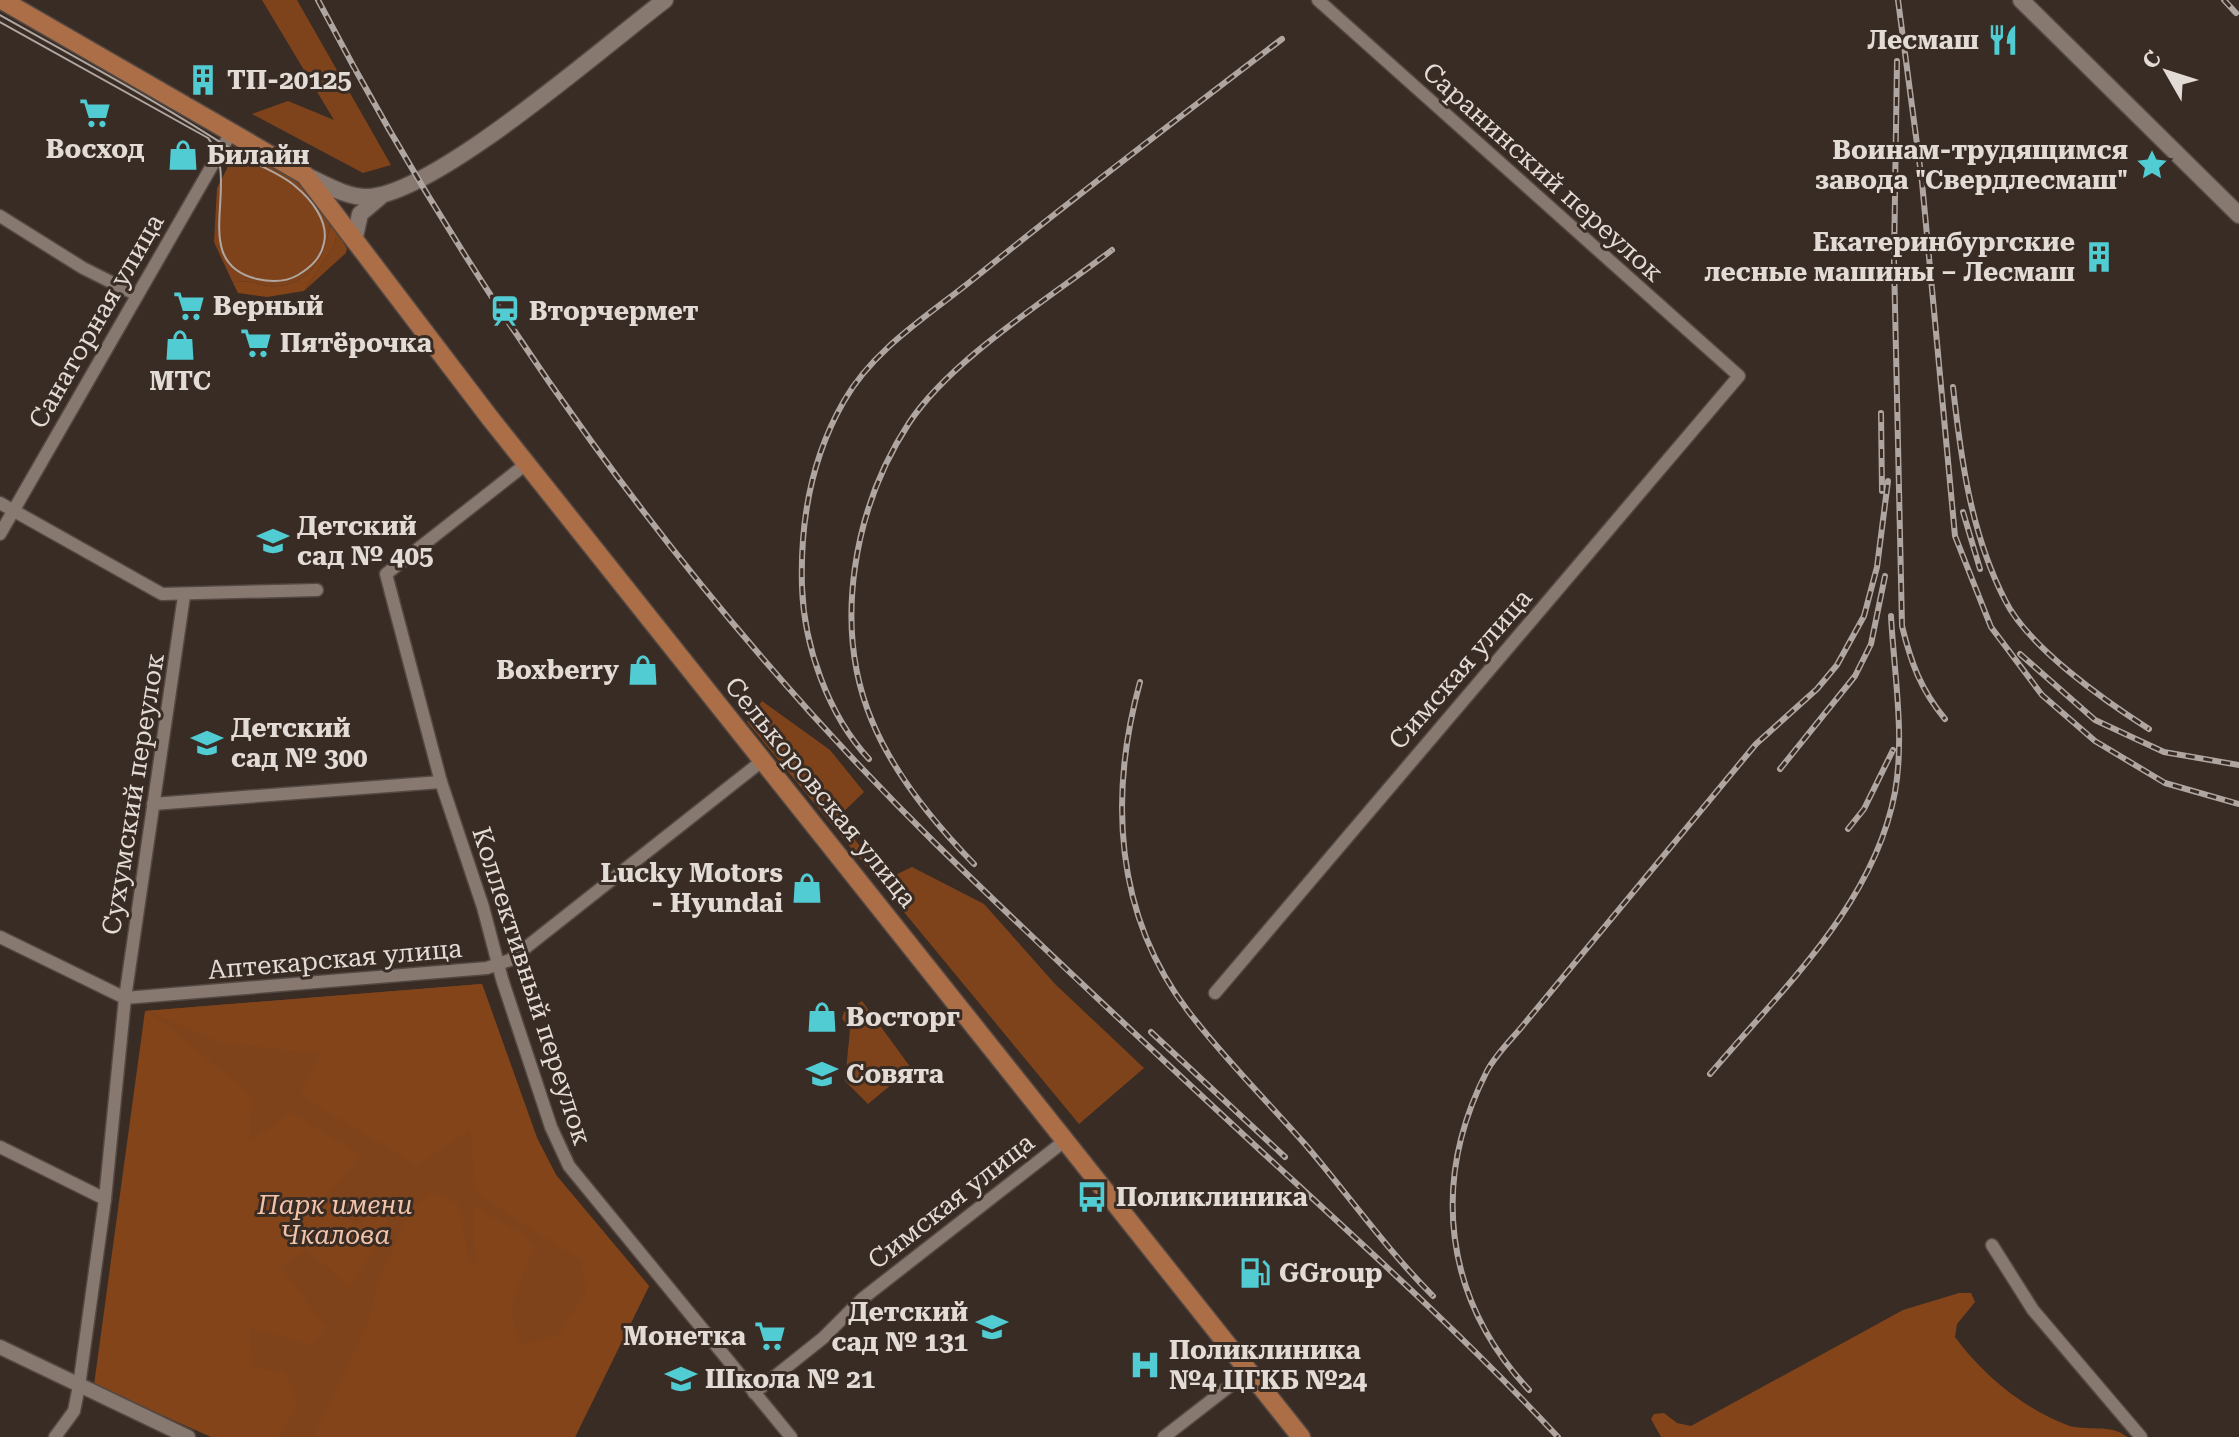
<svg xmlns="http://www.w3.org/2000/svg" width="2239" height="1437" font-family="'Roboto Serif',serif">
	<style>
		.green { fill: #7f431b }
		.forest { fill: #83441a }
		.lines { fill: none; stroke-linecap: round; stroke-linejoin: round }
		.minor-casing { stroke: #534842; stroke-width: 15 }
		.tertiary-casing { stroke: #534842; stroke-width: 17 }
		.secondary-casing { stroke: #534842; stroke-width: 19 }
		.primary-casing { stroke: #534842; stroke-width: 21 }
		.minor { stroke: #877870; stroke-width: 12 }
		.tertiary { stroke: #877870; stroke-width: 14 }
		.secondary { stroke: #877870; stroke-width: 16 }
		.primary { stroke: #ab6e47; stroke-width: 18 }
		.tram { stroke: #b0a6a1; stroke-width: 2 }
		.rail-casing { stroke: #b0a6a1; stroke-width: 6 }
		.rail { stroke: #392c25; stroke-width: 3; stroke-dasharray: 9; stroke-linecap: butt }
		.labels { text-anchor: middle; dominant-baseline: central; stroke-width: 6; stroke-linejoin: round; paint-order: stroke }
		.poi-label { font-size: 26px; font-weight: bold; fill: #e3dbd6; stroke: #392c25; text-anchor: start }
		.street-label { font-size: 26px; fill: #e3dbd6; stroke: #392c25 }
		.park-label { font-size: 26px; font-style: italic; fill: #f1c3a9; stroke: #392c25 }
	</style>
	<rect width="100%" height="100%" fill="#392c25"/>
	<g class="green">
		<path d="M262 0H297L391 165 363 173 252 114 288 101 334 120Z"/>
		<path d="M239 145 297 181 330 221C328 254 309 289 269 286 254 284 248 279 233 283L214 242 217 188Z"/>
		<path d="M337 230 347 249 346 253 304 291 335 244Z"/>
		<path d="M762 701 830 750 864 792 837 818 887 879 912 867 984 904 1055 984 1144 1068 1079 1124 747 722Z"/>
		<path d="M482 984 537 1138 556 1175 649 1286 575 1437H211L145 1011Z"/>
		<path d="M862 1001 911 1068 868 1104 845 1081 850 1030 842 1018 844 1012Z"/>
	</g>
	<g class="forest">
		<path d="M330 221 337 230 335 244 304 291 267 297 238 293 233 283C248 279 254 284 269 286 309 289 328 254 330 221Z"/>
		<path d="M482 984 537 1138 556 1175 649 1286 575 1437H314L370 1318 377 1282 413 1206 431 1193 458 1204 467 1253 476 1270 473 1206 524 1235 533 1248 511 1306 518 1346 558 1336 586 1292 581 1260 476 1193 470 1130 417 1165 301 1096 320 1053 222 1043 149 1012 252 1095 249 1142 291 1113 361 1155 321 1202 358 1225 374 1209 390 1222 350 1287 306 1249 281 1267 325 1327 312 1345 250 1328 252 1366 285 1373 298 1403 279 1437H211L94 1385 145 1011Z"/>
		<path d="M1959 1293H1971L1975 1302 1957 1324 1955 1337C1982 1374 2024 1409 2067 1425 2087 1432 2111 1423 2127 1437H1661L1651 1419 1654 1414 1664 1413 1677 1423 1691 1426 1903 1310Z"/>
	</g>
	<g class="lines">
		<defs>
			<g id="minor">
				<path d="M0 216 83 268 137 295"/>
				<path d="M526 464 386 574 441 782 483 907 502 979 551 1127 569 1166 791 1437"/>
				<path d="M0 503 162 594 317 590"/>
				<path d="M0 534 232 131"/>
				<path d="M153 804 441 782"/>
				<path d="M0 937 125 998 487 968 510 960 762 761"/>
				<path d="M1215 993 1739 376 1318 0"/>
				<path d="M0 1147 105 1199"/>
				<path d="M1992 1245 2033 1310 2141 1437"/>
				<path d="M754 1393 823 1338 862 1299 1067 1139"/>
				<path d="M55 1437 74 1411 79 1386 105 1199 125 998 184 596"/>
				<path d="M1164 1437 1249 1371"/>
			</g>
			<path id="tertiary" d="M0 1347 188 1437"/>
			<g id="secondary">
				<path d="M2021 0 2239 215"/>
				<path d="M305 175C323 183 347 198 368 197 436 194 604 46 665 0"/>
				<path d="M354 241 360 214 380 197"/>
			</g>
			<path id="primary" d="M2 0 305 175 490 418 1301 1437"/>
		</defs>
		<use href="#minor" class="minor-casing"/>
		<use href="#tertiary" class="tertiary-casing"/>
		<use href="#secondary" class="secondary-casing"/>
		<use href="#primary" class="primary-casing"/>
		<use href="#minor" class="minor"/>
		<use href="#tertiary" class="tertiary"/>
		<use href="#secondary" class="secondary"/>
		<use href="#primary" class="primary"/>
		<path class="tram" d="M0 15C80 60 161 103 237 153 255 165 279 172 295 186 311 199 329 221 324 243 321 258 311 267 298 275 286 282 270 282 257 279 186 262 244 180 208 138L0 22"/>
		<defs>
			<g id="rail">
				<path d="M318 0C478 306 687 598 933 841 1040 946 1151 1049 1261 1151 1362 1244 1464 1336 1558 1437"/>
				<path d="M1898 0 1922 182 1955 536 1991 627 2042 695 2095 741 2165 783 2239 804"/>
				<path d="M2224 0 2236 13"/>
				<path d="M1897 61 1894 261 1902 626C1911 663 1921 690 1945 719"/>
				<path d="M1953 387C1961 460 1971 534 2005 600 2028 647 2105 701 2149 729"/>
				<path d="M1881 413 1882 491"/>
				<path d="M1963 512 1980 569"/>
				<path d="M2020 654 2095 720 2164 752 2239 765"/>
				<path d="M1140 682C1109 795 1114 914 1188 1011 1223 1057 1265 1099 1304 1143 1347 1193 1386 1249 1433 1296"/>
				<path d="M869 759C828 715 804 646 802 587 800 522 811 458 844 401 873 350 926 317 971 281 1073 198 1177 119 1282 39"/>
				<path d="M1780 769 1855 676 1871 644 1885 576"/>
				<path d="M1848 829 1864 809 1893 750"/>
				<path d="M974 864C935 824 893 772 872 721 832 626 854 507 909 423 951 359 1050 298 1112 250"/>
				<path d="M1151 1032 1285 1157"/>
				<path d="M1710 1074C1781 990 1874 905 1895 792 1905 736 1894 672 1891 616"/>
				<path d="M1529 1390C1444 1299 1430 1182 1487 1071 1496 1054 1513 1038 1525 1023L1756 744 1817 689 1837 665 1864 616 1877 567 1888 481"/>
			</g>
		</defs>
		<use href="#rail" class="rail-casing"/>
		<use href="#rail" class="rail"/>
	</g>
	<defs>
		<symbol id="restaurant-bare" viewBox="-9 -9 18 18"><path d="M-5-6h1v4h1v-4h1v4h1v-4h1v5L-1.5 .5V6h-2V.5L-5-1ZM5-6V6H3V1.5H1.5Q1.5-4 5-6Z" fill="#51ccd3" stroke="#392c25" stroke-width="2.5" paint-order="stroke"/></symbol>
		<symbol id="building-bare" viewBox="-9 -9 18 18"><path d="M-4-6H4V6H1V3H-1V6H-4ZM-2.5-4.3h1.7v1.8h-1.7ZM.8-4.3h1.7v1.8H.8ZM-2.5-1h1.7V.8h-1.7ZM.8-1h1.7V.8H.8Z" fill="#51ccd3" stroke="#392c25" stroke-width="2.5" paint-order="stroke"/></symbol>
		<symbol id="supermarket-bare" viewBox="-9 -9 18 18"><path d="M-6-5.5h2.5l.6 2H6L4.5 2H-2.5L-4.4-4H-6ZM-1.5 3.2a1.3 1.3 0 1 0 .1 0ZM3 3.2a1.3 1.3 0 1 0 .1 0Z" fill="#51ccd3" stroke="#392c25" stroke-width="2.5" paint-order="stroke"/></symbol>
		<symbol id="shop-bare" viewBox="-9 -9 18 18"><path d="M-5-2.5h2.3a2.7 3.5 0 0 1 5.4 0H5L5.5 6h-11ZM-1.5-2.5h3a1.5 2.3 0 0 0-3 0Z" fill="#51ccd3" stroke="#392c25" stroke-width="2.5" paint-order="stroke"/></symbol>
		<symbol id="sight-bare" viewBox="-9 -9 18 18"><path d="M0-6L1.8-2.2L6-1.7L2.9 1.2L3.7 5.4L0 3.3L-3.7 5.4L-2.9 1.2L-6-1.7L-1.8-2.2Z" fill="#51ccd3" stroke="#392c25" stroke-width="2.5" paint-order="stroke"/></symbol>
		<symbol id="station-bare" viewBox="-9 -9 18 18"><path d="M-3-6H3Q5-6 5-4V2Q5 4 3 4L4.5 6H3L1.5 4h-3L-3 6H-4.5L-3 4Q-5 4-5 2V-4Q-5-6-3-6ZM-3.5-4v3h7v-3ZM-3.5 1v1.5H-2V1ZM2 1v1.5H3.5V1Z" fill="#51ccd3" stroke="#392c25" stroke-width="2.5" paint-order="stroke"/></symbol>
		<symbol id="school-bare" viewBox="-9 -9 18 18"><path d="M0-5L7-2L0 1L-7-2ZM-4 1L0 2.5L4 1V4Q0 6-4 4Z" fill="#51ccd3" stroke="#392c25" stroke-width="2.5" paint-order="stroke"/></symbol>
		<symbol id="bus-bare" viewBox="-9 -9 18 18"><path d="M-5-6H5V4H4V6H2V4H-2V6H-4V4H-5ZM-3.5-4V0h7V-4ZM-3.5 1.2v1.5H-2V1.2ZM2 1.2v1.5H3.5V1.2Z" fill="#51ccd3" stroke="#392c25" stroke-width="2.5" paint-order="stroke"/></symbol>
		<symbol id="fuel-bare" viewBox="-9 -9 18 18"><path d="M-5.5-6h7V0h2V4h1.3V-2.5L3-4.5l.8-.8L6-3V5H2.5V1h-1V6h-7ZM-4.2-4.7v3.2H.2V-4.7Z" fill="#51ccd3" stroke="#392c25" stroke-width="2.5" paint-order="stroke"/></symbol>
		<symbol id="hospital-bare" viewBox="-9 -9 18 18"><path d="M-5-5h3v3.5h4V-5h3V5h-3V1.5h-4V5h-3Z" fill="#51ccd3" stroke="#392c25" stroke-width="2.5" paint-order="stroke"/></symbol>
	</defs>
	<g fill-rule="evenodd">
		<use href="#restaurant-bare" x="1981" y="18" width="44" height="44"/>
		<use href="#building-bare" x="181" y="58" width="44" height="44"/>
		<use href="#supermarket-bare" x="73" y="91" width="44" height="44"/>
		<use href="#shop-bare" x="161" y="133" width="44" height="44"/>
		<use href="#sight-bare" x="2130" y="143" width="44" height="44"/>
		<use href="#building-bare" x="2077" y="235" width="44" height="44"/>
		<use href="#supermarket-bare" x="167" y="284" width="44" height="44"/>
		<use href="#station-bare" x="483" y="289" width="44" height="44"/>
		<use href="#supermarket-bare" x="234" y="321" width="44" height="44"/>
		<use href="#shop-bare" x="158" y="323" width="44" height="44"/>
		<use href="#school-bare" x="251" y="519" width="44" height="44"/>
		<use href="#shop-bare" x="621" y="648" width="44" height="44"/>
		<use href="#school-bare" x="185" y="721" width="44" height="44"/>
		<use href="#shop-bare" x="785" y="866" width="44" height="44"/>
		<use href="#shop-bare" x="800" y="995" width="44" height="44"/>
		<use href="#school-bare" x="800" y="1052" width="44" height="44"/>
		<use href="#bus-bare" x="1070" y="1175" width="44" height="44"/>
		<use href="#fuel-bare" x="1233" y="1251" width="44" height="44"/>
		<use href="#school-bare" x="970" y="1305" width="44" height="44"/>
		<use href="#supermarket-bare" x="748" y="1314" width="44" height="44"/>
		<use href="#hospital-bare" x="1123" y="1343" width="44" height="44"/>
		<use href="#school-bare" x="659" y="1357" width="44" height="44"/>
	</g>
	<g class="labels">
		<g class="poi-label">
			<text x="1979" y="40" text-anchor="end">Лесмаш</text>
			<text x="227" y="80">ТП-20125</text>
			<text x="95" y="149" text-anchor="middle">Восход</text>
			<text x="2128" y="150" text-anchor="end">Воинам-трудящимся<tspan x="2128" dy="30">завода "Свердлесмаш"</tspan></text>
			<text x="207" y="155">Билайн</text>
			<text x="2075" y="242" text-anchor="end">Екатеринбургские<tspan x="2075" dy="30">лесные машины – Лесмаш</tspan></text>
			<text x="213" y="306">Верный</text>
			<text x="529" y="311">Вторчермет</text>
			<text x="280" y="343">Пятёрочка</text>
			<text x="180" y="381" text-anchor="middle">МТС</text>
			<text x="297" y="526">Детский<tspan x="297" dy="30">сад № 405</tspan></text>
			<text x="619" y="670" text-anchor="end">Boxberry</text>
			<text x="231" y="728">Детский<tspan x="231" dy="30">сад № 300</tspan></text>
			<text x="783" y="873" text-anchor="end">Lucky Motors<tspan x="783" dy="30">- Hyundai</tspan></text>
			<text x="846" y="1017">Восторг</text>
			<text x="846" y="1074">Совята</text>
			<text x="1116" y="1197">Поликлиника</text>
			<text x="1279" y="1273">GGroup</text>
			<text x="968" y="1312" text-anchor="end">Детский<tspan x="968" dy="30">сад № 131</tspan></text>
			<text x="746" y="1336" text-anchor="end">Монетка</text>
			<text x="1169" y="1350">Поликлиника<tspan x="1169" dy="30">№4 ЦГКБ №24</tspan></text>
			<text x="705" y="1379">Школа № 21</text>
		</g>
		<g class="street-label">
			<text transform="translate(1543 172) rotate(42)">Саранинский переулок</text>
			<text transform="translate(96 321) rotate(-60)">Санаторная улица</text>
			<text transform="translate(1460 669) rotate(-49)">Симская улица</text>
			<text transform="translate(821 792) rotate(51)">Селькоровская улица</text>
			<text transform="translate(133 794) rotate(-81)">Сухумский переулок</text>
			<text transform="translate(335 959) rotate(-5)">Аптекарская улица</text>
			<text transform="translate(532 986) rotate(72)">Коллективный переулок</text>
			<text transform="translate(951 1201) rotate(-38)">Симская улица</text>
		</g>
		<g class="park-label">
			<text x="335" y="1205">Парк имени<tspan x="335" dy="30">Чкалова</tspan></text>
		</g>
	</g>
	<g transform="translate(2167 72) rotate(309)" stroke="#392c25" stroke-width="6" paint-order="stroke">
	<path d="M0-6L14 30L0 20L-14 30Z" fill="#e3dbd6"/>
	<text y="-12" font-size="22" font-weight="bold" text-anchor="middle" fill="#e3dbd6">С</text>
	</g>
</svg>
